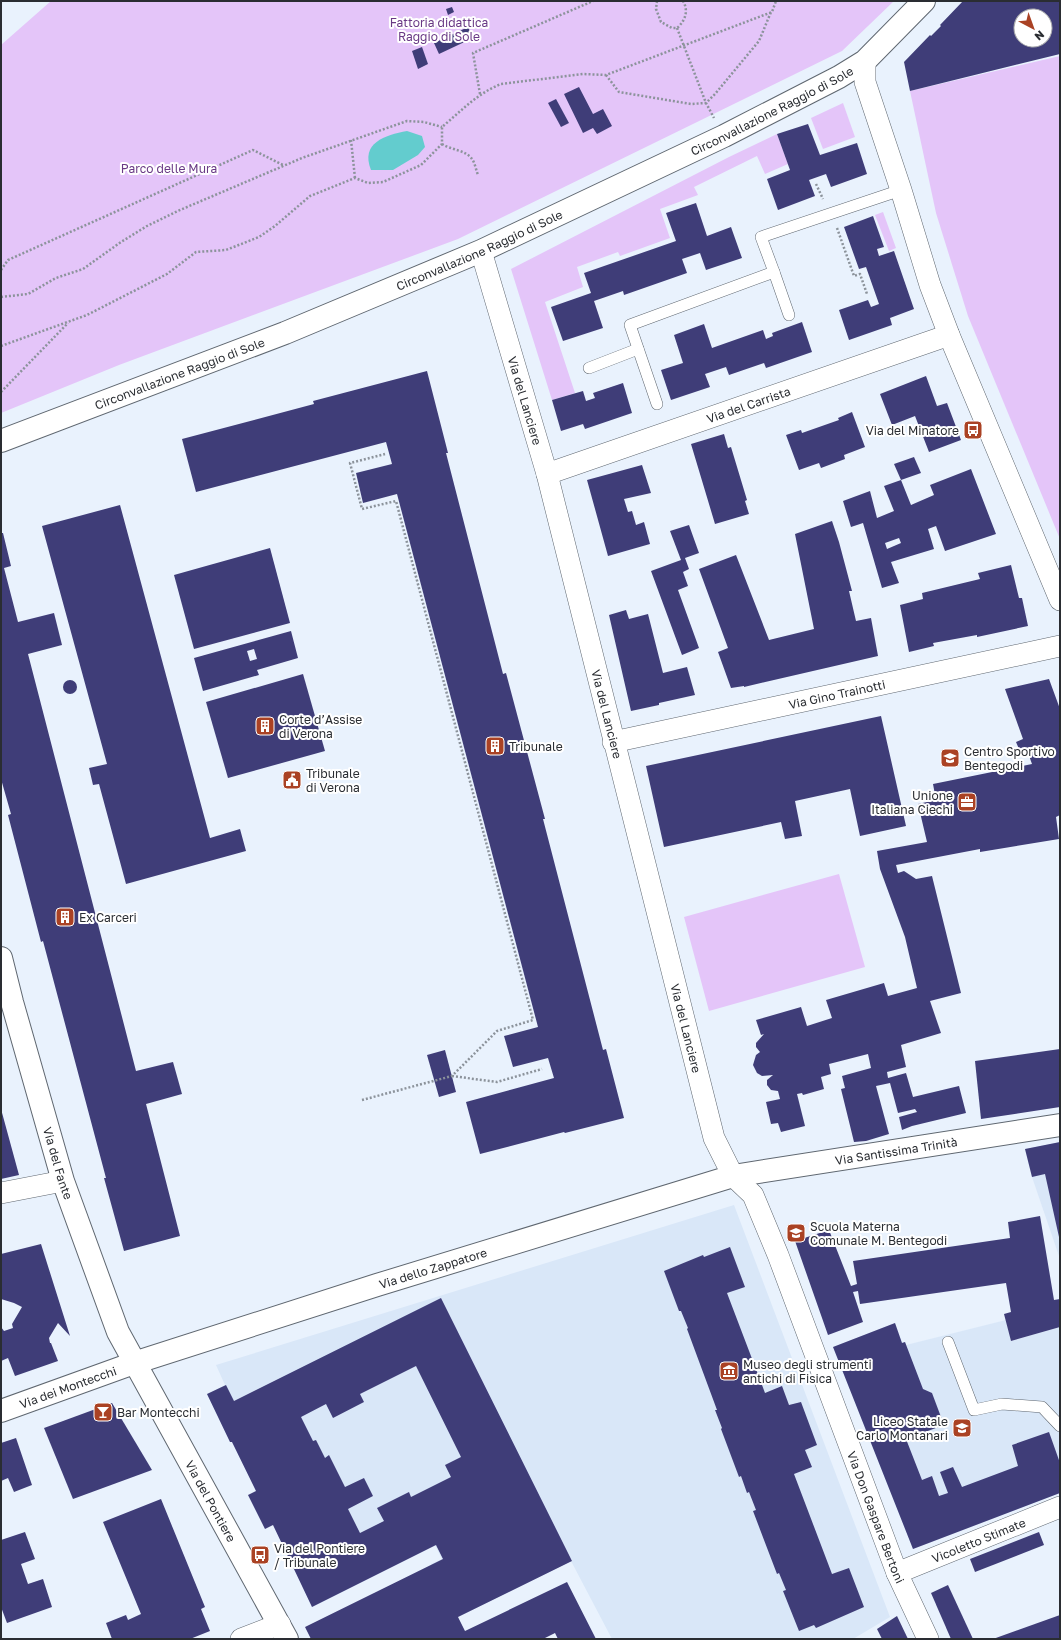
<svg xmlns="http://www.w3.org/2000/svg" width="1061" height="1640" font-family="'Golos Text',sans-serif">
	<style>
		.built { fill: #d9e7f8 }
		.green { fill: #e4c5f9 }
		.water { fill: #63ccce }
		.building { fill: #3f3d78; fill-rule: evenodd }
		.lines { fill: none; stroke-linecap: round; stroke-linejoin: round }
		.lane-casing { stroke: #5f6770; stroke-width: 12 }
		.street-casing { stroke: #5f6770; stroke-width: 22 }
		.secondary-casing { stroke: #5f6770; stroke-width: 24 }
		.path { stroke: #8c939b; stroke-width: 2.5; stroke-dasharray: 2 2; stroke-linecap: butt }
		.lane { stroke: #fff; stroke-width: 11 }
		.street { stroke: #fff; stroke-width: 21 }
		.secondary { stroke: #fff; stroke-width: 22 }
		.labels { text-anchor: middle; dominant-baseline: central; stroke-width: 4; stroke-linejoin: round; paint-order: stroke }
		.park-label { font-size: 12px; fill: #693985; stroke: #fff }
		.street-label { font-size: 12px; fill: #2a2d32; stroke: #fff }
		.poi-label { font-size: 12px; fill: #2a2d32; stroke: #fff; text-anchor: start }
	</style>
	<rect width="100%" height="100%" fill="#e9f2fd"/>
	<g class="built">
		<path d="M1060 1142V1259L1032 1177 1025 1149Z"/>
		<path d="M734 1205 890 1617 853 1639H612L571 1561 458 1617 431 1564 442 1559 435 1545 312 1607 297 1575 298 1574 232 1442H230L207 1394 225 1385 216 1365Z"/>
		<path d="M1006 1320 1011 1341 1060 1327V1493L913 1549 833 1347 895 1323 902 1342H905L906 1345Z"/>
	</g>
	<g class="green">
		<path d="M51 1H894L842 51 458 239 119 365 1 413V45Z"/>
		<path d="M1060 56V539L968 316 936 213 910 91Z"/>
		<path d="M843 103 855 137 823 149 811 118Z"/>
		<path d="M777 134 788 164 765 174 757 156 694 187 698 195 660 209 670 238 620 256 618 252 577 267 583 287 545 302 575 393 552 400 511 269 729 157Z"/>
		<path d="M883 212 896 248 889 251 875 215Z"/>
		<path d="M839 874 865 967 709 1011 684 917Z"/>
	</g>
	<path class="water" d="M407 131 422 136 425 147 418 155 393 170H371C360 143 385 135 407 131Z"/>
	<g class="building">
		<path d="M963 1H1060V54L910 91 904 62 930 35 931 36 941 26 940 25ZM1021 16H1045V40H1021Z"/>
		<path d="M452 7 454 12 448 15 446 9Z"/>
		<path d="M468 27 473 38 439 54 434 43Z"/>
		<path d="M422 47 428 64 418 69 412 51Z"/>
		<path d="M579 87 593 114 603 109 612 126 597 134 593 128 583 133 564 94Z"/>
		<path d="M556 99 569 123 561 127 548 103Z"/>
		<path d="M808 124 820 155 857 143 867 174 831 187 826 174 809 180 815 196 778 210 767 179 790 170 777 134Z"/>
		<path d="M696 203 707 236 731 227 742 258 706 270 700 253 682 259 687 273 624 295 623 291 594 301 603 328 563 341 551 307 591 293 584 273 676 241 666 213Z"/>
		<path d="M873 216 884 247 877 249 879 256 894 251 914 309 890 318 892 325 849 340 839 310 868 300 871 307 879 304 866 267 859 269 844 227Z"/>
		<path d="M802 322 812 352 766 368 764 363 729 375 726 367 705 374 710 387 671 400 661 370 683 363 674 335 704 324 712 348 763 330 766 339 773 336 772 333Z"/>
		<path d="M427 371 448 453H446L503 674 506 673 545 819H543L603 1050 606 1049 624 1118 565 1133 564 1132 480 1154 466 1102 554 1078 548 1058 513 1067 504 1036 538 1027 397 494 363 503 356 473 392 464 386 442 196 492 182 439 314 404 313 401Z"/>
		<path d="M926 376 937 406 947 403 961 440 929 452 915 416 892 425 880 394Z"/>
		<path d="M623 383 632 413 585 429 583 424 561 431 552 400 583 391 586 401 595 398 593 393Z"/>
		<path d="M852 412 865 447 844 455 845 459 821 468 819 463 799 470 786 435 801 430 802 433 839 420 838 418Z"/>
		<path d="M724 434 728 448 731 447 747 500 745 501 749 514 715 524 691 444Z"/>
		<path d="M914 457 921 473 901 480 894 464Z"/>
		<path d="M642 465 651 493 624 499 628 512 632 511 636 525 644 522 650 544 608 556 587 480Z"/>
		<path d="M971 469 996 534 945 551 936 526 928 529 934 549 891 562 899 583 882 588 863 523 851 527 843 501 870 491 877 518 894 511 884 486 901 480 911 505 934 495 930 485ZM899 538 901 543 887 549 885 543Z"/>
		<path d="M120 505 210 838 240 829 246 851 126 884 99 784 93 785 89 768 107 764 42 526Z"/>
		<path d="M832 521 839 542 852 591H849L856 621 871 618 878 656 744 687V686L731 688 718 652 728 648 699 569 736 555 769 640 814 629 795 534Z"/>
		<path d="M689 525 699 553 685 558 689 569 683 572 688 586 678 590 699 648 682 655 651 571 681 560 670 531Z"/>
		<path d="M1 533H3L11 566 4 568 18 622 54 613 62 645 28 654 136 1071 173 1062 182 1094 146 1104 180 1236 124 1251 104 1178H106L43 941 41 942 8 815 11 814 1 779Z"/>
		<path d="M270 548 290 623 194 649 174 575Z"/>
		<path d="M1011 565 1019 598H1022L1028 626 977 637V635L933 643 934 646 909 652 900 605 923 599 922 593 980 579 978 573Z"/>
		<path d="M626 610 629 619 648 614 663 673 687 667 695 695 659 703V705L631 711 609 615Z"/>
		<path d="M291 631 298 658 257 670 259 675 203 691 194 658ZM254 649 257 659 250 661 247 651Z"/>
		<path d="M303 674 325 751 228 778 206 702Z"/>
		<path d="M1049 679 1060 709V815L1056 817 1059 839 980 852V849L896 865 898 873 904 871 916 879 932 876 961 993 930 1001 941 1033 901 1045 906 1067 887 1072 888 1078 906 1073 913 1097 959 1086 966 1113 912 1126 902 1130 899 1117 917 1112 915 1109 898 1113 890 1083 876 1086 889 1134 866 1141 854 1142 841 1089 845 1088 842 1076 871 1068 868 1054 829 1064 831 1074 821 1077 824 1089 803 1095 802 1093 797 1094 805 1126 781 1132 778 1123 771 1124 766 1102 780 1099 778 1091 771 1090 767 1085V1080L773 1075 762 1076 757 1073 753 1065 756 1055 760 1052 756 1047V1043L764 1034 761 1035 756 1020 801 1007 807 1026 832 1018 826 1000 884 983 888 996 917 988 905 937 880 869 877 851 927 842 918 804 936 800 933 784 1032 764 1028 753H1025L1023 748 1019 749 1016 742 1023 739 1005 689Z"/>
		<circle cx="70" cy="687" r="7"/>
		<path d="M881 716 906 826 860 836 850 789 795 801 802 836 785 839 781 822 664 847 646 766Z"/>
		<path d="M1060 1049V1107L981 1119 975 1061Z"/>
		<path d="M445 1050 456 1092 439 1097 427 1055Z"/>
		<path d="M1 1109 19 1175 1 1179Z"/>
		<path d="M1060 1142V1237H1059L1045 1174 1032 1177 1025 1149Z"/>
		<path d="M1040 1216 1054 1300 1060 1299V1327L1011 1341 1004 1314 1011 1312 1006 1283 860 1304 858 1291 853 1292 863 1322 828 1335 795 1241 829 1230 851 1286 857 1284 853 1261 1010 1238 1008 1222Z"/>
		<path d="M41 1244 70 1336 58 1323 49 1338 50 1343H51L58 1361 15 1376 8 1358 1 1361V1327L4 1331 13 1328 12 1324 22 1307 14 1303 1 1299V1254Z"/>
		<path d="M730 1247 745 1287 727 1293 765 1393 782 1386 789 1405 801 1402 817 1445 805 1450 812 1467 794 1474 832 1574 849 1568 864 1607 816 1628 814 1625 799 1631 783 1591 786 1590 779 1573 777 1574 753 1511 756 1510 749 1492 747 1493 741 1476 739 1477 721 1429 722 1428 715 1410H717L687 1329 688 1328 681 1311H679L664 1271 703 1255 704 1257Z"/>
		<path d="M441 1298 572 1561 458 1617 465 1631 567 1582 596 1639H558L555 1633 543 1639H311L305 1627 443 1559 436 1545 312 1607 273 1525 265 1529 248 1495 256 1491 232 1442H230L207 1394 226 1385 234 1401ZM416 1366 461 1457 445 1465 451 1477 411 1497 409 1492 377 1508 384 1521 360 1533 348 1509 373 1496 364 1478 345 1487 329 1455 325 1458 316 1440 313 1441 301 1417 326 1404 333 1418 364 1402 360 1394Z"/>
		<path d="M895 1323 902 1343 905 1342 923 1389 932 1393 944 1425 906 1439 922 1480 932 1476 939 1496 948 1493 940 1472 953 1467 962 1487 1018 1466 1012 1445 1049 1432 1060 1463V1493L913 1549 833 1347Z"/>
		<path d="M112 1403 152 1470 73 1499 44 1428Z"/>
		<path d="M16 1438 32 1485 14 1492 8 1478 1 1481V1443Z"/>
		<path d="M161 1499 205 1607 201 1609 210 1631 190 1639H112L106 1623 126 1615 128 1620 141 1614 103 1522Z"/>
		<path d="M25 1532 35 1559 21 1564 28 1584 43 1579 52 1607 7 1623 1 1607V1540Z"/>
		<path d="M1039 1532 1044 1545 975 1572 970 1559Z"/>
		<path d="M948 1585 973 1639H951L931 1593Z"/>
		<path d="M1060 1615V1639H993Z"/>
		<path d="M897 1616 908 1639H882L877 1629Z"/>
	</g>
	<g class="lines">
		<defs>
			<g id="lane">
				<path d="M774 272 789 315"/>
				<path d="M589 368 638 349"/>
				<path d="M657 404 630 325 774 272 761 237 901 190"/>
				<path d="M948 1342 974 1410 1002 1404 1042 1407 1060 1426"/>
			</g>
			<g id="street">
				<path d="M865 61V82L901 190 930 285 949 335 1060 600"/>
				<path id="s1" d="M481 251 547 474 714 1138 733 1176 753 1195 778 1255 897 1573 928 1639"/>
				<path id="s2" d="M547 474 949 335"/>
				<path id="s3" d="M613 742 1060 646"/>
				<path d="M1 1193 63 1181"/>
				<path id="s4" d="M897 1573 1060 1507"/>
				<path d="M241 1639 280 1624"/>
			</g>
			<g id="secondary">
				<path id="s5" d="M1 441 285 333 481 251 724 136 839 77 865 61 924 1"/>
				<path id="s6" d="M1 958 12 1002 63 1181 118 1332 287 1639"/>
				<path id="s7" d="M1 1411 134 1363 377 1285 733 1176 1060 1125"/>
			</g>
		</defs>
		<use href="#lane" class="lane-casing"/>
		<use href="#street" class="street-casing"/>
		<use href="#secondary" class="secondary-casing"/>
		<g class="path">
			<path d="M657 1 656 9 661 22 672 28H677C685 21 689 11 683 1"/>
			<path d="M677 28 706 103 714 118"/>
			<path d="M606 75 619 92 691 104 706 103 715 94 759 41 771 12"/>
			<path d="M480 94 473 53 593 1"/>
			<path d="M351 140 355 178"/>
			<path d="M442 144C451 150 466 150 472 159 475 163 476 170 478 175"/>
			<path d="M816 184 823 199"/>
			<path d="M837 228 854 276 860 274 867 294"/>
			<path d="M1 270 8 260 253 150 283 165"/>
			<path d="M1 297 28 294 56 278 83 269 121 242 147 226 180 210 302 158 407 121 424 122 442 127"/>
			<path d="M1 346 87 315 167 274 196 252 226 250 259 237 275 226 310 196 355 178 368 183 383 182 421 165 442 144V127C461 111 478 93 501 84L583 74 606 75 772 12 776 1"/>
			<path d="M1 392 68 323"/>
			<path d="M452 1076 497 1082 542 1069"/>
			<path d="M362 1100 452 1076 497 1031 533 1020 396 501 362 509 350 463 385 454"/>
		</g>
		<use href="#lane" class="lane"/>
		<use href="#street" class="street"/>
		<use href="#secondary" class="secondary"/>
	</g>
	<defs>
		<symbol id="bus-square" viewBox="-11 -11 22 22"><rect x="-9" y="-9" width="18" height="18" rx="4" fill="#aa4224" stroke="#fff"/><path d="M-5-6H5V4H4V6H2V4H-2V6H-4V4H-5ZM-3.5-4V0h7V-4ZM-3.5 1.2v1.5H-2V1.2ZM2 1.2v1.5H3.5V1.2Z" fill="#fff"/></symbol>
		<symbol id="building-square" viewBox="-11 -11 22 22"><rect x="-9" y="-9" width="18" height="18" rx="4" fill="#aa4224" stroke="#fff"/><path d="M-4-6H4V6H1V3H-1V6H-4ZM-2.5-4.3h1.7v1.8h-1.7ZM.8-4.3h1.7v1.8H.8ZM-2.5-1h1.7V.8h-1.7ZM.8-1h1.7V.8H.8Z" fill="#fff"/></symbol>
		<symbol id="school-square" viewBox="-11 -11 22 22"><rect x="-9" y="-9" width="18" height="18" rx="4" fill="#aa4224" stroke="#fff"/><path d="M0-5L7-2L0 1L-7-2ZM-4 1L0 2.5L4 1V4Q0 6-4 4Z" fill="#fff"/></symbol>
		<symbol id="civic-square" viewBox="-11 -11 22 22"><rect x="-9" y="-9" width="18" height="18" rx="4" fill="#aa4224" stroke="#fff"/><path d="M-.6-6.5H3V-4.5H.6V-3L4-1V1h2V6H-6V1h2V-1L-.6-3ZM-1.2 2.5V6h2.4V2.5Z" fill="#fff"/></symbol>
		<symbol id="office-square" viewBox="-11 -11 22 22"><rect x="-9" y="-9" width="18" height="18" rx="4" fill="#aa4224" stroke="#fff"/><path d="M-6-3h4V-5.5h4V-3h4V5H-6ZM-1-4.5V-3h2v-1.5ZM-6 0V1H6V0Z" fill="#fff"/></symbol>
		<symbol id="museum-square" viewBox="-11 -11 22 22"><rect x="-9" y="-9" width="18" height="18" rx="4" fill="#aa4224" stroke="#fff"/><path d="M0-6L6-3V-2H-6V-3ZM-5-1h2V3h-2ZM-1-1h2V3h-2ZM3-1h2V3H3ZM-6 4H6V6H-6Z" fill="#fff"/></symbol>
		<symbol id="bar-square" viewBox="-11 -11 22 22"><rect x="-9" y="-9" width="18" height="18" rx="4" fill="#aa4224" stroke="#fff"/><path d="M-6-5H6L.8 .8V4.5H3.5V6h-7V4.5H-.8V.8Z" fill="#fff"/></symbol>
	</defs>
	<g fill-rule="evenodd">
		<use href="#bus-square" x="962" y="419" width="22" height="22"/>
		<use href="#building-square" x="254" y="715" width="22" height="22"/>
		<use href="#building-square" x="484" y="735" width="22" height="22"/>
		<use href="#school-square" x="939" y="747" width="22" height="22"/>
		<use href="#civic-square" x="281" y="769" width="22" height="22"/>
		<use href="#office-square" x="956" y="791" width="22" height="22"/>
		<use href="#building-square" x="54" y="906" width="22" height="22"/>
		<use href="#school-square" x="785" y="1222" width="22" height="22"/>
		<use href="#museum-square" x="718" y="1360" width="22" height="22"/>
		<use href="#bar-square" x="92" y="1401" width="22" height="22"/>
		<use href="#school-square" x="951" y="1417" width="22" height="22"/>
		<use href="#bus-square" x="249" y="1544" width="22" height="22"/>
	</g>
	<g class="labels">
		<g class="park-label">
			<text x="439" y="22">Fattoria didattica<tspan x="439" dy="14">Raggio di Sole</tspan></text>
			<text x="169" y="168">Parco delle Mura</text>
		</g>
		<g class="street-label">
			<text stroke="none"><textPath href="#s5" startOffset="839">Circonvallazione Raggio di Sole</textPath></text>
			<text stroke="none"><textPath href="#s5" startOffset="515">Circonvallazione Raggio di Sole</textPath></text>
			<text stroke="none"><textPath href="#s5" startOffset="191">Circonvallazione Raggio di Sole</textPath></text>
			<text stroke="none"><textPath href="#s1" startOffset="156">Via del Lanciere</textPath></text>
			<text stroke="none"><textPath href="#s2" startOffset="213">Via del Carrista</textPath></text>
			<text stroke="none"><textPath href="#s3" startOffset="229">Via Gino Trainotti</textPath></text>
			<text stroke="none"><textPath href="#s1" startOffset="480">Via del Lanciere</textPath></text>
			<text stroke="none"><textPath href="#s1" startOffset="804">Via del Lanciere</textPath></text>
			<text stroke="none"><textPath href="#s7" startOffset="934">Via Santissima Trinità</textPath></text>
			<text stroke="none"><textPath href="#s6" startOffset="213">Via del Fante</textPath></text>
			<text stroke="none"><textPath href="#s7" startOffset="455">Via dello Zappatore</textPath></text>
			<text stroke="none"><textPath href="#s7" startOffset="71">Via dei Montecchi</textPath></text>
			<text stroke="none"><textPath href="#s6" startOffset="585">Via del Pontiere</textPath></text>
			<text stroke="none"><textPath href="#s1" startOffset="1332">Via Don Gaspare Bertoni</textPath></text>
			<text stroke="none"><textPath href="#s4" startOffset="88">Vicoletto Stimate</textPath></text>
		</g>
		<g class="poi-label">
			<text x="959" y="430" text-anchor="end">Via del Minatore</text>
			<text x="279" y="719">Corte d’Assise<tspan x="279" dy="14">di Verona</tspan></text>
			<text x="509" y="746">Tribunale</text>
			<text x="964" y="751">Centro Sportivo<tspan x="964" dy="14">Bentegodi</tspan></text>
			<text x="306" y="773">Tribunale<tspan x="306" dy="14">di Verona</tspan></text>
			<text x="953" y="795" text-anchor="end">Unione<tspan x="953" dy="14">Italiana Ciechi</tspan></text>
			<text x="79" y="917">Ex Carceri</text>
			<text x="810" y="1226">Scuola Materna<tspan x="810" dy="14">Comunale M. Bentegodi</tspan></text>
			<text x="743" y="1364">Museo degli strumenti<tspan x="743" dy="14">antichi di Fisica</tspan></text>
			<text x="117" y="1412">Bar Montecchi</text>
			<text x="948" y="1421" text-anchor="end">Liceo Statale<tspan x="948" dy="14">Carlo Montanari</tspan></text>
			<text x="274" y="1548">Via del Pontiere<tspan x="274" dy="14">/ Tribunale</tspan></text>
		</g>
	</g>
	<rect width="1061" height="1640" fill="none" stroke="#2a2d32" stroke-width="4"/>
	<g transform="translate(1033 28) rotate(139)"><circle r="19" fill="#ffffff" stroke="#aaabad"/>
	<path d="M0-3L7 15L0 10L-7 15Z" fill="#aa4224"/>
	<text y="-6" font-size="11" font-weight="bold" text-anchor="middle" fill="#2a2d32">N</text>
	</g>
</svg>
